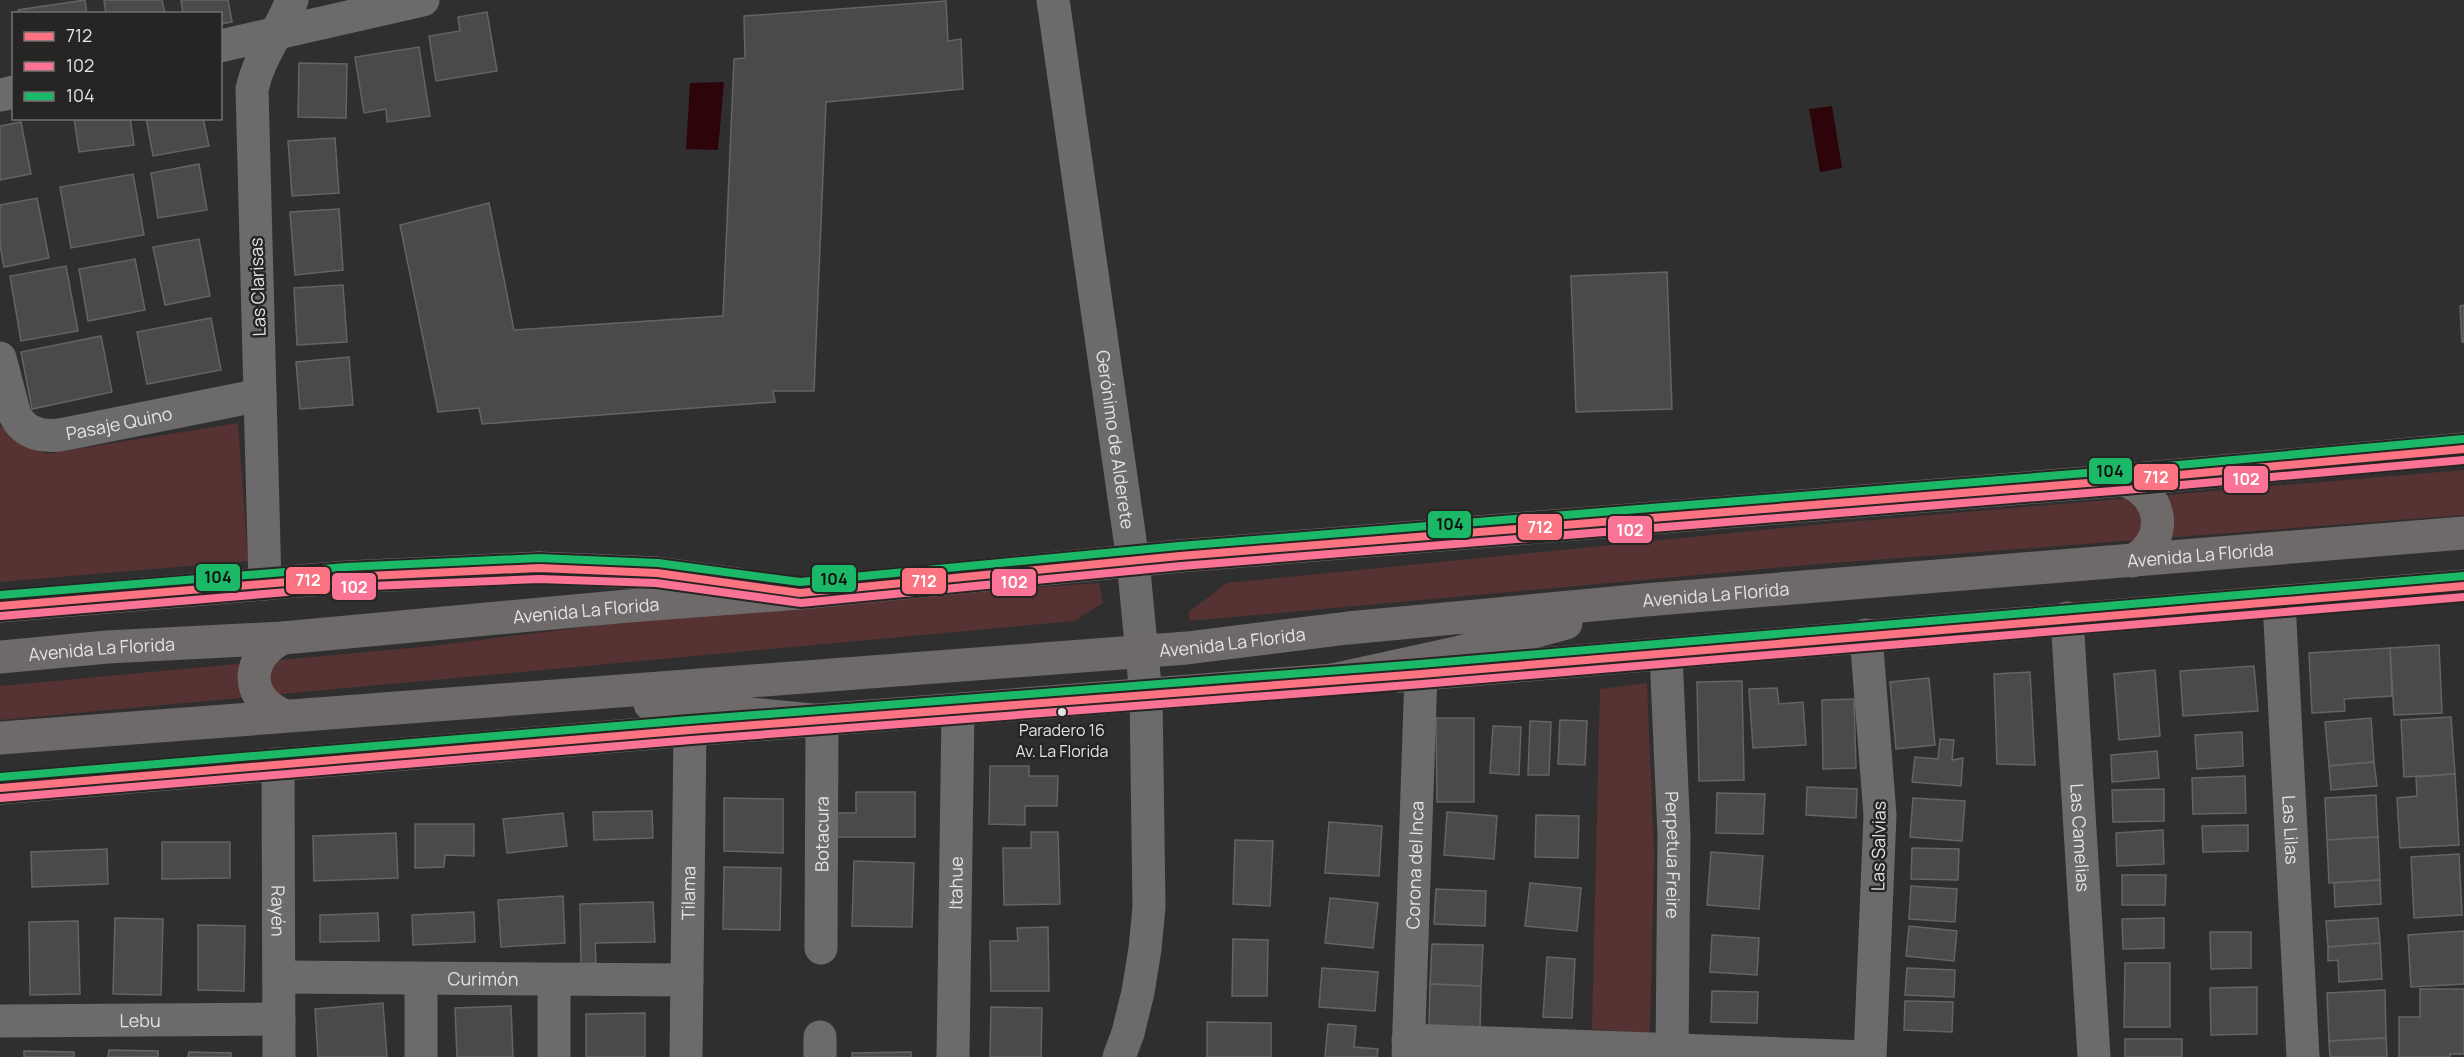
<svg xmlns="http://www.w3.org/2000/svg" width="2464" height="1057" font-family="Manrope,sans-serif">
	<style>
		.green { fill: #573233 }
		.water { fill: #2d040a }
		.building { fill: #4b4a4a; stroke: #656364; stroke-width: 1.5 }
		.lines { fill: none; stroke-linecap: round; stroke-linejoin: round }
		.street { stroke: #6c6a6a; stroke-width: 33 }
		.secondary { stroke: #6c6a6a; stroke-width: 33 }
		.primary { stroke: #6f6a6a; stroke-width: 33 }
		.bus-1-casing { stroke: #272424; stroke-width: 12 }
		.bus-2-casing { stroke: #272424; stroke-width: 12 }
		.bus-3-casing { stroke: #272424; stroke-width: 12 }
		.bus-1 { stroke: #fc7382; stroke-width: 8 }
		.bus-2 { stroke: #fa7394; stroke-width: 8 }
		.bus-3 { stroke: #1ab867; stroke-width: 8 }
		.bus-dot { fill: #e4e2e2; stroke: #272424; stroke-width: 2 }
		.labels { text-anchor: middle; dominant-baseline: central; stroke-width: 5; stroke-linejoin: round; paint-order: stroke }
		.bus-label { font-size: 16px; fill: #e4e2e2; stroke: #272424 }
		.street-label { font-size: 18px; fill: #e4e2e2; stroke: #272424 }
		.line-badge { stroke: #272424; stroke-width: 2 }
		.badge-label { font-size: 16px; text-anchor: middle; font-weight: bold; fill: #fff }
		.pale-badge-label { font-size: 16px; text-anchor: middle; font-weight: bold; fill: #111 }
	</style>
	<rect width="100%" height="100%" fill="#302f2f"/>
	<g class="green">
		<path d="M238 423 248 561 0 582V426L46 454Z"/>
		<path d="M2464 470V515L1807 565 1189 621V612L1227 583 1824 524Z"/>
		<path d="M1099 583 1103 603 1074 621 0 720V686L431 646 742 608Z"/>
		<path d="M1647 683 1654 855 1650 1034 1592 1029 1600 689Z"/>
	</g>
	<g class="water">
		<path d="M724 82 718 150 686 149 690 83Z"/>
		<path d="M1832 106 1842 168 1820 172 1809 109Z"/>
	</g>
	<g class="building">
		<path d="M85 0 87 14H18V10Z"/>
		<path d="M104 0H162L165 14H106Z"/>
		<path d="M181 0H228L232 22 220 24V14H183Z"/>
		<path d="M946 1 948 41 961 39 963 89 826 102 814 391H773L775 402 482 424 479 408 438 412 400 225 489 203 514 330 723 316 734 59 745 58 744 16Z"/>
		<path d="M487 12 497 71 436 81 429 36 460 31 458 17Z"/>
		<path d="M419 47 430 116 387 122 386 109 364 113 355 57Z"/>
		<path d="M299 63 347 64 346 118 298 117Z"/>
		<path d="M74 118H130L134 145 79 152Z"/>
		<path d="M146 118H203L209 146 153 156Z"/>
		<path d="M21 122 31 174 0 180V126Z"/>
		<path d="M335 138 339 193 292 196 288 141Z"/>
		<path d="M199 164 207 210 158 218 151 173Z"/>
		<path d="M133 174 144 235 71 248 60 187Z"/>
		<path d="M37 198 49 258 4 267 0 245V205Z"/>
		<path d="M339 209 343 270 295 275 290 212Z"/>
		<path d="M199 239 210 296 165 305 153 247Z"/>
		<path d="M135 259 145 310 88 321 79 269Z"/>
		<path d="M66 266 78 331 21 341 10 276Z"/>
		<path d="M1667 272 1672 409 1576 412 1571 276Z"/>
		<path d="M343 285 347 342 297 345 294 288Z"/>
		<path d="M2464 305V342H2462L2460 306Z"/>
		<path d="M211 318 221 370 147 384 137 332Z"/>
		<path d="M101 336 112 392 32 409 21 352Z"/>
		<path d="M349 357 353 405 300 409 296 362Z"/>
		<path d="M2439 645 2442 713 2394 715 2390 648Z"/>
		<path d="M2390 648 2392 696 2344 699 2345 711 2312 713 2309 653Z"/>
		<path d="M2254 666 2258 711 2183 716 2180 671Z"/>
		<path d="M2155 670 2160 736 2119 740 2114 674Z"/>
		<path d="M2030 672 2035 765 1997 764 1994 674Z"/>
		<path d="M1929 678 1935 745 1896 749 1890 682Z"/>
		<path d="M1742 681 1744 780 1699 781 1697 682Z"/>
		<path d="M1777 688 1779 704 1803 702 1806 745 1753 748 1749 689Z"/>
		<path d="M1854 699 1856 768 1823 769 1822 700Z"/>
		<path d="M2451 717 2455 774 2404 777 2401 720Z"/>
		<path d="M1436 718H1474V802H1437Z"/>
		<path d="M2371 718 2374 762 2329 766 2325 722Z"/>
		<path d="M1560 720 1587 721 1585 765 1558 764Z"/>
		<path d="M1530 721 1551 722 1549 775H1528Z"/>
		<path d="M1493 726 1521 727 1519 775 1490 773Z"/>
		<path d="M2242 732 2243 766 2197 769 2195 735Z"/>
		<path d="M1940 739 1954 740 1952 760 1963 758 1961 786 1912 782 1915 757 1938 759Z"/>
		<path d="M2157 751 2159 778 2112 782 2111 755Z"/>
		<path d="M2374 762 2377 786 2331 790 2329 766Z"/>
		<path d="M990 766H1029V776H1058L1057 806H1025V825L989 824Z"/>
		<path d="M2455 774 2459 845 2400 848 2397 798 2417 796 2416 777Z"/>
		<path d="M2245 776 2246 813 2193 814 2192 778Z"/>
		<path d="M1807 787 1857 789 1856 818 1806 815Z"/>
		<path d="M2164 789V821L2113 822 2112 790Z"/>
		<path d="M856 792H915V837H836L837 813H856Z"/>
		<path d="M1717 793 1765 794 1763 834 1716 833Z"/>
		<path d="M2376 795 2378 837 2327 840 2325 798Z"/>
		<path d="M724 798 783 799V853L724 851Z"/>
		<path d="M1913 798 1965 801 1962 841 1910 837Z"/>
		<path d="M652 811 653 838 594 840 593 812Z"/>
		<path d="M1447 812 1497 816 1494 859 1444 855Z"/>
		<path d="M563 813 567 846 507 853 503 819Z"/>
		<path d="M1536 815 1579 816 1578 858 1535 857Z"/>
		<path d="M1329 822 1382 826 1379 876 1325 873Z"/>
		<path d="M415 824H474V856L445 855 444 867 415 868Z"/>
		<path d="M2248 825V851L2203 852 2202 826Z"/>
		<path d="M2163 830 2164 864 2117 866 2116 833Z"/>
		<path d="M1031 832H1058L1060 904 1004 905 1003 848H1031Z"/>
		<path d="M396 833 398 878 314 881 313 836Z"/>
		<path d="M2378 837 2380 880 2329 883 2327 840Z"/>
		<path d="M1235 840 1273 841 1270 906 1233 904Z"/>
		<path d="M162 842H230V878L162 879Z"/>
		<path d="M1912 848 1959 849 1958 880 1911 879Z"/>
		<path d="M107 849 108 884 32 887 31 852Z"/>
		<path d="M1711 852 1763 856 1759 909 1707 905Z"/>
		<path d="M2459 854 2462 915 2414 918 2411 857Z"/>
		<path d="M854 861 914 863 912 927 852 926Z"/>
		<path d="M724 867 781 868 780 930 723 929Z"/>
		<path d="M2122 875H2166L2165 905H2122Z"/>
		<path d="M2380 880 2381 904 2335 907 2334 883Z"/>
		<path d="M1530 883 1581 888 1577 931 1525 926Z"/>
		<path d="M1911 886 1957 889 1955 922 1909 919Z"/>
		<path d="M1436 889 1486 891 1485 926 1434 924Z"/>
		<path d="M563 896 565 943 501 947 498 900Z"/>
		<path d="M1330 898 1378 903 1373 948 1325 943Z"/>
		<path d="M653 902 655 942 595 943 596 963 581 964 580 904Z"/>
		<path d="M474 912 475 942 413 945 412 915Z"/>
		<path d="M378 913 379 941 320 942V915Z"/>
		<path d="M115 918 163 919 161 995 113 994Z"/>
		<path d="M2164 918V948L2123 949 2122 919Z"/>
		<path d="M2378 918 2380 943 2328 947 2326 921Z"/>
		<path d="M78 921 80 994 30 995 29 922Z"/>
		<path d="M198 925 245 926 244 991 198 990Z"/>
		<path d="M1909 926 1957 931 1954 961 1906 956Z"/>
		<path d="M1048 927 1049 991H991L990 941H1018L1017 928Z"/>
		<path d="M2464 931V984L2411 987 2408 935Z"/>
		<path d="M2210 932H2251V968L2211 969Z"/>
		<path d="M1712 935 1759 938 1757 975 1710 972Z"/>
		<path d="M1233 939 1268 940 1267 996H1232Z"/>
		<path d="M2380 943 2382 979 2339 982 2338 960 2328 961V947Z"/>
		<path d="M1432 944 1483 945 1481 986 1430 984Z"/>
		<path d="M1547 957 1575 959 1572 1018 1543 1017Z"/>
		<path d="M2125 963H2170V1027H2124Z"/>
		<path d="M1322 968 1378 972 1375 1011 1319 1007Z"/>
		<path d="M1907 968 1955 970 1954 997 1905 995Z"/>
		<path d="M1430 984 1481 986 1480 1028 1429 1026Z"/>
		<path d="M2257 987V1034L2211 1035 2210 988Z"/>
		<path d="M2420 989H2464V1054H2450V1057H2399V1017H2420Z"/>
		<path d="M2385 990 2386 1038 2329 1041 2327 993Z"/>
		<path d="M1712 991 1758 992 1757 1023 1711 1022Z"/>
		<path d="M1905 1001 1953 1002 1952 1032 1904 1030Z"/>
		<path d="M383 1003 387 1057H318L315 1009Z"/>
		<path d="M511 1006 513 1057H457L455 1008Z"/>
		<path d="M991 1007 1042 1008 1041 1057H990Z"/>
		<path d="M645 1013V1057H586V1014Z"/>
		<path d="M1207 1022 1271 1023V1057H1207Z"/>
		<path d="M1328 1024 1356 1026 1354 1047 1378 1049 1377 1057H1325Z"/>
		<path d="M2386 1038 2387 1057H2330L2329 1041Z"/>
		<rect x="2125" y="1039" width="57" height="18"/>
		<path d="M109 1050 158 1051V1057H108Z"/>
		<path d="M24 1051 74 1052V1057H24Z"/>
		<path d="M189 1052 231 1053V1057H188Z"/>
		<path d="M911 1052V1057H852V1053Z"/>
	</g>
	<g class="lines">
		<g class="street">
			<path d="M220 46 423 0"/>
			<path d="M0 95 14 92"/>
			<path id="s1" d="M0 358 15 415C25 435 45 438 65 434L260 395"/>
			<path d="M265 584 252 89C260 54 280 32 292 0"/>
			<path id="s2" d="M2279 602 2303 1057"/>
			<path d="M0 606 347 577 539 568"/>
			<path id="s3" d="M2067 618 2094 1057"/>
			<path d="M1866 635 1880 815 1870 1057"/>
			<path id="s4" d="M1666 654 1674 835 1672 1057"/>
			<path d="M1399 676 2464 586"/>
			<path id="s5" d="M278 764 279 1057"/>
			<path id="s6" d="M821 948 822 721"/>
			<path id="s7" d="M279 977 687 980"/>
			<path d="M554 980V1057"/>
			<path id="s8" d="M0 1021 279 1019"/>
			<path d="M1408 1040 1866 1057"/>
			<path d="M421 1057V979"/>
			<path id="s9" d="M686 1057 690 730"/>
			<path d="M820 1057V1037"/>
			<path id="s10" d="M953 1057 958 710"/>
			<path id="s11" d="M1408 1057 1421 674"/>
		</g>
		<g class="secondary">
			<path id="s12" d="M1053 0 1133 561 1146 695 1149 907 1145 949 1138 992 1128 1033 1119 1057"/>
			<path d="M0 788 690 730 1332 680"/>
		</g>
		<g class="primary">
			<path d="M2124 480C2163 493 2171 540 2132 561"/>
			<path d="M539 568 657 573 738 584"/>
			<path id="s13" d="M0 657 107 647 283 638 628 606 800 593 1180 556 2124 480 2464 449"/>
			<path d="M1332 680 1460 652 1566 623"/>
			<path d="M650 704 822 721"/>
			<path d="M283 715C243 697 246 656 283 638"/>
			<path id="s14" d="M0 738 1187 648 1348 628 1645 600 2464 533"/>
		</g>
		<defs>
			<g id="bus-1">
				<path d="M0 606 347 577 539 568 657 573 800 593 1180 556 2124 480 2464 449"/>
				<path d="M0 788 690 730 1421 674 2464 586"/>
			</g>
			<g id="bus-2">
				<path d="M1 616 348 587 539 579 656 583 801 603 1181 566 2125 490 2464 460"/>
				<path d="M1 798 691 740 1422 684 2464 597"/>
			</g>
			<g id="bus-3">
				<path d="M0 595 346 567 539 558 658 563 800 582 1179 546 2123 470 2463 439"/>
				<path d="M0 777 689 720 1420 664 2463 576"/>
			</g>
		</defs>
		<use href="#bus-1" class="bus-1-casing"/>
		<use href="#bus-2" class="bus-2-casing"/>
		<use href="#bus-3" class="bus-3-casing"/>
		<use href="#bus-1" class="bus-1"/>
		<use href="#bus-2" class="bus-2"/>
		<use href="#bus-3" class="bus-3"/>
	</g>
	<circle class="bus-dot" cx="1062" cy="712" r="5"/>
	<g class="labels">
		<g class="bus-label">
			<text x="1062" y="730">Paradero 16<tspan x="1062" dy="21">Av. La Florida</tspan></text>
		</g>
		<g class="street-label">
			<text transform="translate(257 287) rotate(-92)">Las Clarisas</text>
			<text stroke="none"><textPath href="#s1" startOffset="172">Pasaje Quino</textPath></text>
			<text stroke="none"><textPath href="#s12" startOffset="444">Gerónimo de Alderete</textPath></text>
			<text stroke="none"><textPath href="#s14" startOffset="2208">Avenida La Florida</textPath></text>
			<text stroke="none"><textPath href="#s14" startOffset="1722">Avenida La Florida</textPath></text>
			<text stroke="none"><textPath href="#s13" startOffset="588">Avenida La Florida</textPath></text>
			<text stroke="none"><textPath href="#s14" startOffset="1236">Avenida La Florida</textPath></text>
			<text stroke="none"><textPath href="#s13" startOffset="102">Avenida La Florida</textPath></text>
			<text stroke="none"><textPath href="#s2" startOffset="228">Las Lilas</textPath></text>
			<text stroke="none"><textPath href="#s6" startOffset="114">Botacura</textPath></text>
			<text stroke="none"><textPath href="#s3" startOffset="220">Las Camelias</textPath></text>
			<text transform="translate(1878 846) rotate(-89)">Las Salvias</text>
			<text stroke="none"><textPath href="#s4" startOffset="201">Perpetua Freire</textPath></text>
			<text stroke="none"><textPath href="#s11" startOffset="192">Corona del Inca</textPath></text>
			<text stroke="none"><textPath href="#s10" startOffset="174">Itahue</textPath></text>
			<text stroke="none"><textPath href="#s9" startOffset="164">Tilama</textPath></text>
			<text stroke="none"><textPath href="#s5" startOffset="147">Rayén</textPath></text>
			<text stroke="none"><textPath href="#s7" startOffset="204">Curimón</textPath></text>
			<text stroke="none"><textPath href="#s8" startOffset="140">Lebu</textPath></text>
		</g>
	</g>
	<g class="line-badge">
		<rect x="2088" y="457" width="45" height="28" rx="6" fill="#1ab867"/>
		<rect x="2133" y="463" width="46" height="28" rx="6" fill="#fc7382"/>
		<rect x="2223" y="465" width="46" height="29" rx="6" fill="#fa7394"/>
		<rect x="1427" y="510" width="45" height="29" rx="6" fill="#1ab867"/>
		<rect x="1517" y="513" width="46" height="28" rx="6" fill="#fc7382"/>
		<rect x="1607" y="515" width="46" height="29" rx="6" fill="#fa7394"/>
		<rect x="195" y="563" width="46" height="29" rx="6" fill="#1ab867"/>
		<rect x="811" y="564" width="46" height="29" rx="6" fill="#1ab867"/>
		<rect x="285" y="566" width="46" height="29" rx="6" fill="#fc7382"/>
		<rect x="901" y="567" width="46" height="28" rx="6" fill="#fc7382"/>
		<rect x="991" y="568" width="46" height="29" rx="6" fill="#fa7394"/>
		<rect x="331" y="572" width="46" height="29" rx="6" fill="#fa7394"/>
	</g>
	<g class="badge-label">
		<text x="2156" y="483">712</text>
		<text x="2246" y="485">102</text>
		<text x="1540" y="533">712</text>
		<text x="1630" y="536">102</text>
		<text x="308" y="586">712</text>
		<text x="924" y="587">712</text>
		<text x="1014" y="588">102</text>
		<text x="354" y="593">102</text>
	</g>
	<g class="pale-badge-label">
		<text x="2110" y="477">104</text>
		<text x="1450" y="530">104</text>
		<text x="218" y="583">104</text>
		<text x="834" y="585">104</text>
	</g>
	<rect x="12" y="12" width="210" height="108" fill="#272424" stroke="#737070" stroke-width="1.5"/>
	<rect x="24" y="32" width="30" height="9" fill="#fc7382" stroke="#737070" stroke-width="1.5"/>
	<text x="66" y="42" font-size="18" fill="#e4e2e2">712</text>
	<rect x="24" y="62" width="30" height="9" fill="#fa7394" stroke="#737070" stroke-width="1.5"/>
	<text x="66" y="72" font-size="18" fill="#e4e2e2">102</text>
	<rect x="24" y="92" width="30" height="9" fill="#1ab867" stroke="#737070" stroke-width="1.5"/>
	<text x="66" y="102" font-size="18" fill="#e4e2e2">104</text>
</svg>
